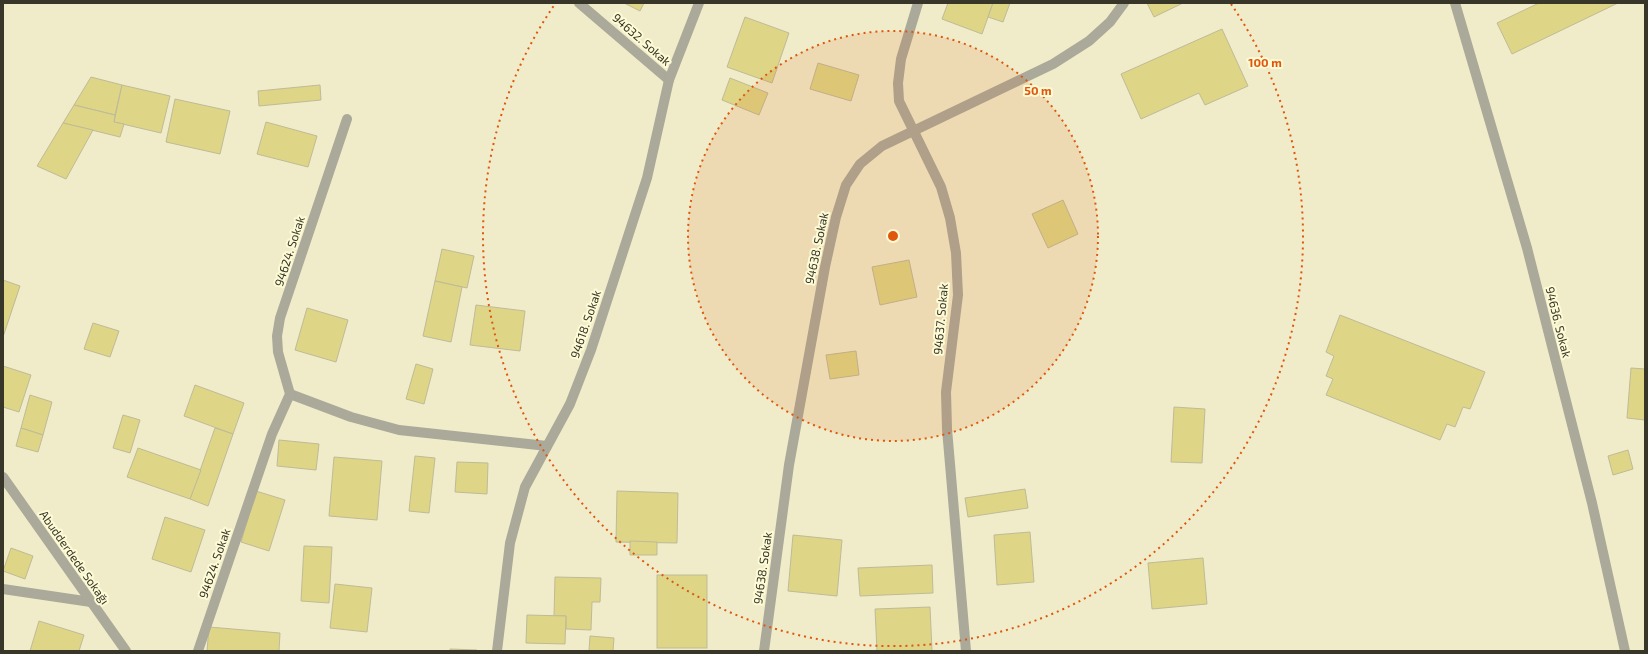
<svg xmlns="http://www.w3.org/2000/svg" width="1648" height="654" font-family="'Exo 2',sans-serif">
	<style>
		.building { fill: #ded586; stroke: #bebb98 }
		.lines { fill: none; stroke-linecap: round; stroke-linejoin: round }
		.minor { stroke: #aaa99a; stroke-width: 10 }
		.tertiary { stroke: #aaa99a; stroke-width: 10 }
		.ring { fill: none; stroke: #df570d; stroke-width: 2; stroke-dasharray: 2 4 }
		.labels { text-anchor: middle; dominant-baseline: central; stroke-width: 4; stroke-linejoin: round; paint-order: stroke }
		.street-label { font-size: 12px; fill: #373628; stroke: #fdfad6 }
		.centre { fill: #df570d; stroke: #fdfad6; stroke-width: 2 }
		.ring-label { font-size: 12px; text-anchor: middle; font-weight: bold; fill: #df570d; stroke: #fdfad6; stroke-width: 4; stroke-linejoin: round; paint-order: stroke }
	</style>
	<rect width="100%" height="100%" fill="#f0ecc9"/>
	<g class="building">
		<path d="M624 3H644L640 11Z"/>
		<path d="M948 3H993L982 34 942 19Z"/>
		<path d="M993 3H1010L1003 22 988 17Z"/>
		<path d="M1147 3H1183L1154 17Z"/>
		<path d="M1539 3H1618L1512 54 1497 23Z"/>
		<path d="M745 17 789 33 772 83 727 67Z"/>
		<path d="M1222 29 1248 86 1205 105 1199 93 1141 119 1121 74Z"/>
		<path d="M818 63 859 75 851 101 810 89Z"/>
		<path d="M91 77 122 85 115 115 74 105Z"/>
		<path d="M730 78 768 93 759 115 722 100Z"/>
		<path d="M122 85 170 96 161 133 114 122Z"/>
		<path d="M320 85 321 100 259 106 258 91Z"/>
		<path d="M175 99 230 111 220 154 166 142Z"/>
		<path d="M74 105 115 115 114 122 124 124 120 137 63 123Z"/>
		<path d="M266 122 317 136 308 167 257 154Z"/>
		<path d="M63 123 93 130 66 179 37 166Z"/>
		<path d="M1063 200 1078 234 1048 248 1032 214Z"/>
		<path d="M442 249 474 256 467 288 435 281Z"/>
		<path d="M909 260 917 297 880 305 872 267Z"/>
		<path d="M3 280 20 286 3 337Z"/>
		<path d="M435 281 462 287 451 342 423 336Z"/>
		<path d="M476 305 525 311 520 351 470 345Z"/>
		<path d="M307 308 348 320 336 362 295 350Z"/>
		<path d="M1340 315 1485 372 1470 409 1463 407 1455 427 1447 424 1440 440 1326 395 1333 379 1326 376 1334 356 1326 352Z"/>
		<path d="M93 323 119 331 110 357 84 349Z"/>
		<path d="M856 351 859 375 830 379 826 355Z"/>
		<path d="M416 364 433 369 424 404 406 399Z"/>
		<path d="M3 366 31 375 19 412 3 407Z"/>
		<path d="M1631 368 1645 369V420L1627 418Z"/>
		<path d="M195 385 244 403 233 434 184 416Z"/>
		<path d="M30 395 52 402 43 435 21 428Z"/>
		<path d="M1174 407 1205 409 1202 463 1171 462Z"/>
		<path d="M123 415 140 420 130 453 113 448Z"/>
		<path d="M21 428 43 435 38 452 16 446Z"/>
		<path d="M215 428 233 434 208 506 190 499Z"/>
		<path d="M279 440 319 444 316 470 277 466Z"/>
		<path d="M138 448 201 470 190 499 127 477Z"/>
		<path d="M1628 450 1633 469 1613 475 1608 456Z"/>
		<path d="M415 456 435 458 429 513 409 511Z"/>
		<path d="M334 457 382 461 377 520 329 516Z"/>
		<path d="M457 462 488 463 487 494 455 492Z"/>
		<path d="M1025 489 1028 508 968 517 965 498Z"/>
		<path d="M256 491 285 500 269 551 241 542Z"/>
		<path d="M617 491 678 493 677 543 616 542Z"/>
		<path d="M165 517 205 530 191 572 152 559Z"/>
		<path d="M1030 532 1034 582 997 585 994 535Z"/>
		<path d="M793 535 842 540 837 596 788 591Z"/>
		<path d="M630 541 657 542V555H630Z"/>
		<path d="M304 546 332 547 329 603 301 601Z"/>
		<path d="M11 548 33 556 25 579 3 571Z"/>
		<path d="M1203 558 1207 604 1152 609 1148 563Z"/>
		<path d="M932 565 933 593 860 596 858 568Z"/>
		<rect x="657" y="575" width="50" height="73"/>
		<path d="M555 577 601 578 600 602H592L591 630 566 629V616H554Z"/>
		<path d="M335 584 372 588 367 632 330 628Z"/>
		<path d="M930 607 932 651H877L875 609Z"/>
		<path d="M527 615 566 616 565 644 526 643Z"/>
		<path d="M39 621 84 635 79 651H30Z"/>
		<path d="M209 627 280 633 279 651H207Z"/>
		<path d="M590 636 614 638 613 651H589Z"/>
		<path d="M450 649 477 650V651H450Z"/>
	</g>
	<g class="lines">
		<g class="minor">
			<path d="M579 3 669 80"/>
			<path d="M918 3 901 59 898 83 899 101 941 187 950 218 956 253 958 295 946 392 947 429 966 651"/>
			<path d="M1455 3 1527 248 1592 503 1625 651"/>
			<path d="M290 394 351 417 399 430 547 446"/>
			<path d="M3 589 91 602"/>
			<path d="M198 651 272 434 290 394 278 352 277 336 280 318 347 119"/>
			<path d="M497 651 510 543 525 487 570 404 591 350 647 178 669 80 699 3"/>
			<path d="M764 651 789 465 825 267 836 217 846 185 860 164 882 146 1053 64 1089 41 1110 22 1124 3"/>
		</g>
		<path class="tertiary" d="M3 477 126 651"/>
	</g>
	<circle cx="893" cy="236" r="205" fill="#df570d" fill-opacity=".12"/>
	<g class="ring">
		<circle cx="893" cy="236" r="205"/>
		<path d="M1231 4A410 410 0 1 1 555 4"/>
	</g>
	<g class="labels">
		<g class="street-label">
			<text transform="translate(642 39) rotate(41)">94632. Sokak</text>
			<text transform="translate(816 248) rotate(-78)">94638. Sokak</text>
			<text transform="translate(289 251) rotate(-72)">94624. Sokak</text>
			<text transform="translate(940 319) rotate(-85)">94637. Sokak</text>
			<text transform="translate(1559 322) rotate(76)">94636. Sokak</text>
			<text transform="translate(585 324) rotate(-71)">94618. Sokak</text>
			<text transform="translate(75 557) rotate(55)">Abudderdede Sokağı</text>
			<text transform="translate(214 563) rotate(-71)">94624. Sokak</text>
			<text transform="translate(762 568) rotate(-82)">94638. Sokak</text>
		</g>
	</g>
	<circle cx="893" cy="236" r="6" class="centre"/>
	<g class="ring-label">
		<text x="1265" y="67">100 m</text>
		<text x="1038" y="95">50 m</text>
	</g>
	<rect width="1648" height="654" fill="none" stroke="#373628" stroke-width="8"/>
</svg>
